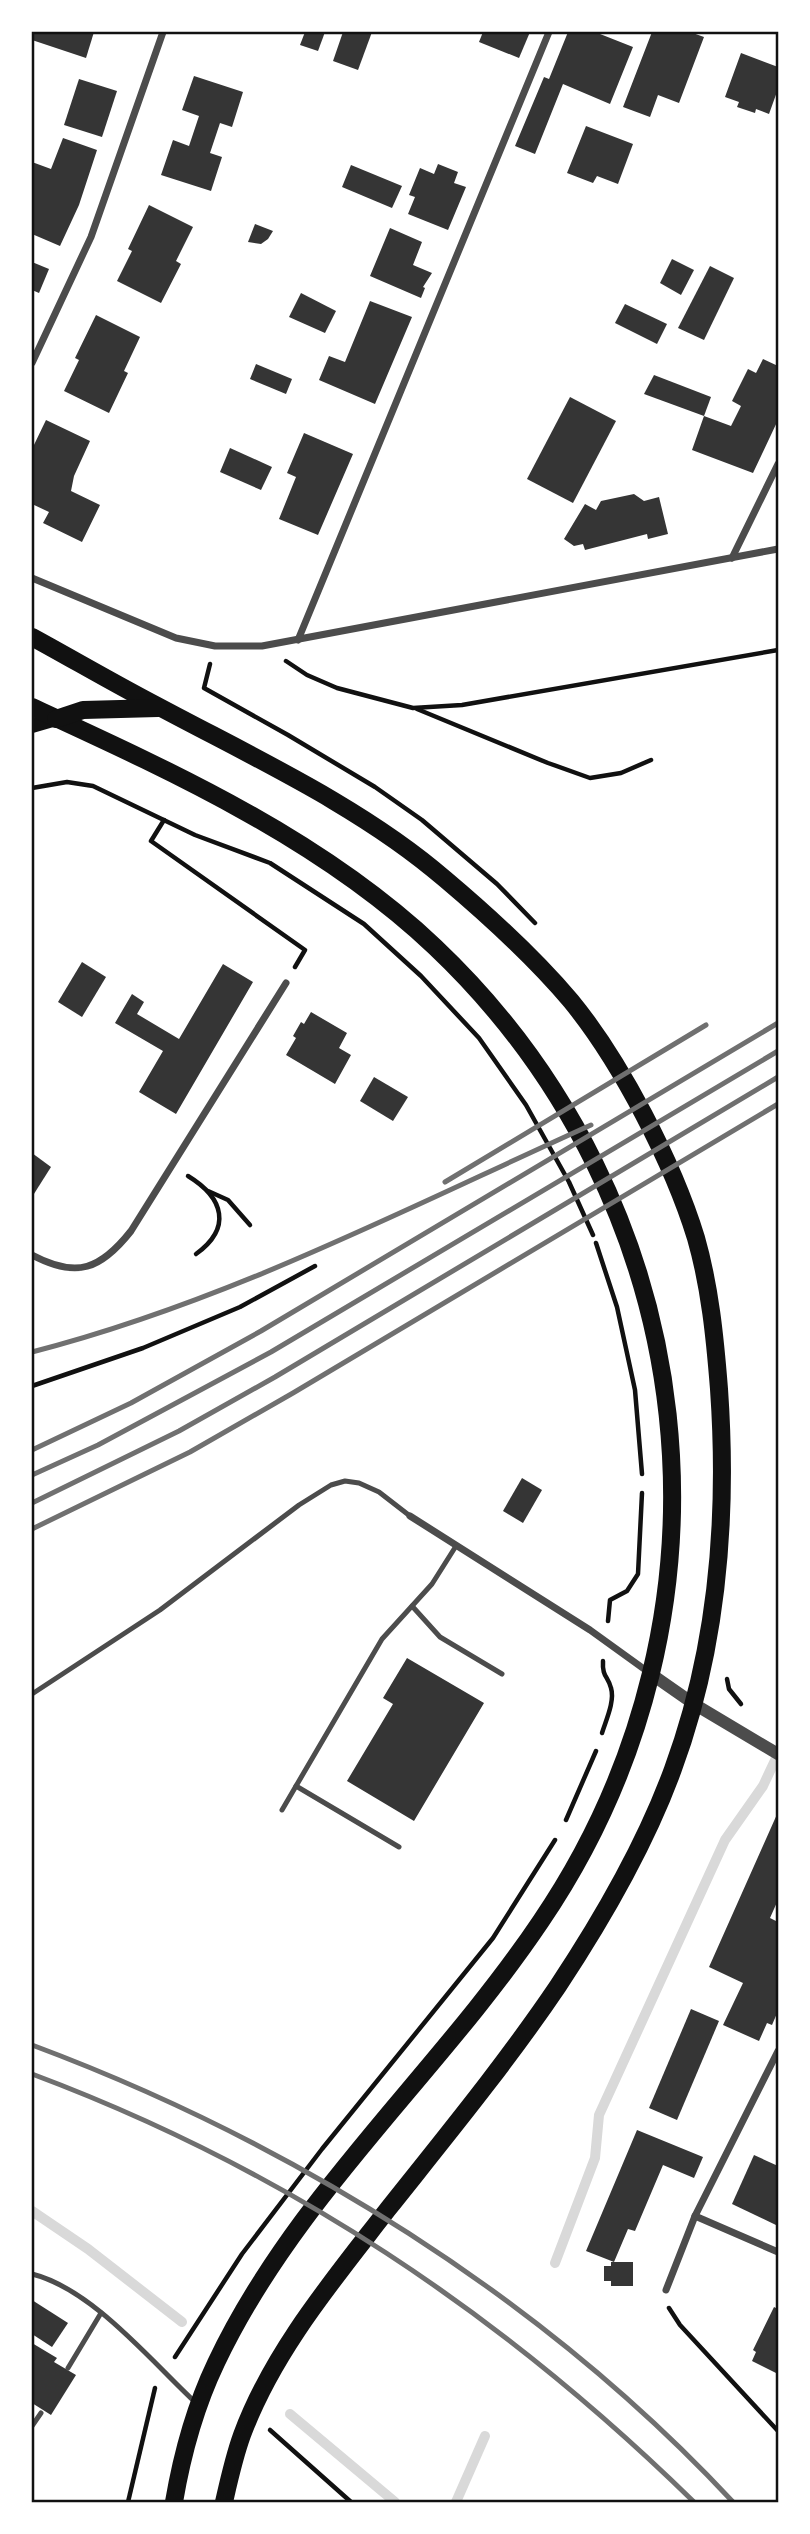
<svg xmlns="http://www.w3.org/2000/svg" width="810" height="2534" font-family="Helvetica,sans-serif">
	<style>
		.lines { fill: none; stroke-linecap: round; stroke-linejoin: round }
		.stream { stroke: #d9d9d9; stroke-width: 10 }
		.building { fill: #353535 }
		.path { stroke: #111; stroke-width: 4.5 }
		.service { stroke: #4c4c4c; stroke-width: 5 }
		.minor { stroke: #4c4c4c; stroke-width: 7 }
		.tertiary { stroke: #4c4c4c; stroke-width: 12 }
		.secondary { stroke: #111; stroke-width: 14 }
		.primary { stroke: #111; stroke-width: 18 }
		.rail { stroke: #707070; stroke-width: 5 }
		.neatline { fill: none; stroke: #111; stroke-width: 2.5 }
	</style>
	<rect width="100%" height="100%" fill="#fff"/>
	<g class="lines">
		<g class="stream">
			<path d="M32 2211 88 2249 182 2322"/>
			<path d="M555 2263 595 2158 599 2115 725 1840 763 1786 778 1754"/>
			<path d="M290 2414 395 2502"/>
			<path d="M456 2502 485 2436"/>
		</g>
	</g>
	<g class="building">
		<path d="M33 32H94L86 58 32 40Z"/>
		<path d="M305 32H325L318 51 300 45Z"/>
		<path d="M343 32H372L358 70 333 61Z"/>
		<path d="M483 32H530L519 58 479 42Z"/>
		<path d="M568 32H595L633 47 610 104 563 84 535 154 515 146 544 77 549 79Z"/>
		<path d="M652 32H690L704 37 679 103 658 95 650 117 623 107Z"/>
		<path d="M741 53 778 67V89L769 114 756 109 755 113 737 107 739 102 725 97Z"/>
		<path d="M194 76 243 92 232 127 220 123 210 153 222 157 211 191 161 175 173 140 189 146 199 116 182 110Z"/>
		<path d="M79 79 117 91 102 137 64 125Z"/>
		<path d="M586 126 633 144 618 184 597 176 593 183 567 173Z"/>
		<path d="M63 138 97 150 79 205 60 246 32 234V162L51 169Z"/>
		<path d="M438 164 458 172 454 183 466 187 448 230 408 214 415 197 409 195 420 168 434 174Z"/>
		<path d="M351 165 402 186 392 208 342 187Z"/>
		<path d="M149 205 193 227 176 261 181 264 161 303 117 281 132 251 128 249Z"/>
		<path d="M255 224 273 231 268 239 261 244 248 242Z"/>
		<path d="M390 228 422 242 413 265 432 273 423 287 425 288 421 298 370 276Z"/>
		<path d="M672 259 694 270 681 295 660 283Z"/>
		<path d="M32 262 49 269 39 293 32 290Z"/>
		<path d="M710 266 734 278 704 340 678 328Z"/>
		<path d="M301 293 336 311 325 333 289 317Z"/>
		<path d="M370 301 412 317 375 404 319 380 329 356 345 362Z"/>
		<path d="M625 304 667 324 657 344 615 323Z"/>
		<path d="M96 315 140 337 124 371 128 373 109 413 64 391 79 360 75 358Z"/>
		<path d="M763 359 778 366V420L753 473 692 450 704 416 731 426 741 406 732 401 748 369 756 373Z"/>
		<path d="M256 364 292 379 286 394 250 379Z"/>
		<path d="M654 375 711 397 704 416 644 394Z"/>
		<path d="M570 397 616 421 573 503 527 479Z"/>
		<path d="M46 420 90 441 74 476 71 491 100 505 82 542 43 523 49 512 32 504V472L34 467 32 466V449Z"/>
		<path d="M304 433 353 454 318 535 279 519 296 477 287 473Z"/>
		<path d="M230 448 272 467 261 490 220 472Z"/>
		<path d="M634 494 644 501 659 497 668 534 648 539 647 534 585 550 583 544 574 546 564 539 585 504 596 510 601 501Z"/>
		<path d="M82 962 106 977 82 1017 58 1002Z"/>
		<path d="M223 964 253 982 176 1114 139 1092 163 1051 115 1023 132 994 144 1002 137 1014 179 1039Z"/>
		<path d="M311 1012 347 1033 339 1048 351 1055 335 1084 286 1055 296 1038 293 1036 301 1022 304 1024Z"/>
		<path d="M374 1077 408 1097 393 1121 360 1101Z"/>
		<path d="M32 1153 51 1167 32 1197Z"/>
		<path d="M522 1478 542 1490 523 1523 503 1511Z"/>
		<path d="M407 1658 484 1703 414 1821 347 1781 393 1704 383 1698Z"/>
		<path d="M778 1812V1900L770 1918 778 1922V2011L772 2025 767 2023 759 2041 723 2025 743 1983 709 1967Z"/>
		<path d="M691 2009 719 2021 677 2120 649 2108Z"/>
		<path d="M637 2130 703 2157 694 2178 663 2165 635 2231 628 2229 614 2262H633V2286H611V2281H604V2266H611V2262H614L586 2251Z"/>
		<path d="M754 2155 778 2166V2226L732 2204Z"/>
		<path d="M32 2300 68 2323 52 2347 32 2334Z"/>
		<path d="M774 2307 778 2309V2374L752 2361 756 2352 753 2350Z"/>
		<path d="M32 2343 57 2358 54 2362 76 2375 51 2415 32 2403Z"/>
	</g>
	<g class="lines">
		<g class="path">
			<path d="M286 661 307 675 337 688 413 708 462 705 778 650"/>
			<path d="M210 664 204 688 288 735 375 787 422 820 497 884 535 923"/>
			<path d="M417 709 548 763 590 778 621 773 651 760"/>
			<path d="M32 788 67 782 93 786 195 835 270 863 364 924 421 976 479 1038 526 1105 569 1182 593 1235"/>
			<path d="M164 820 151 841 305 950 295 967"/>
			<path d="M188 1176C224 1198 232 1228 196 1254"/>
			<path d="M208 1191 228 1200 250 1225"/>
			<path d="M596 1243 617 1307 635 1390 642 1474"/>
			<path d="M32 1386 143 1348 240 1307 315 1266"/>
			<path d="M608 1621 610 1600 627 1591 638 1574 642 1493"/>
			<path d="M727 1679 729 1689 741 1704"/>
			<path d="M602 1733C606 1720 615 1701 611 1688 608 1676 602 1677 603 1661"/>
			<path d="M566 1820 596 1751"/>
			<path d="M669 2308 680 2325 778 2431"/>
			<path d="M175 2357 242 2254 322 2149 493 1938 555 1840"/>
			<path d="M270 2430 351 2502"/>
			<path d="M128 2502 155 2388"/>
		</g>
		<g class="service">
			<path d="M412 1606 440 1637 502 1674"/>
			<path d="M32 1694 160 1610 299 1505 331 1485 345 1481 359 1483 379 1492 410 1516"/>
			<path d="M296 1786 399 1847"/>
			<path d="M282 1810 382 1639 432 1584 456 1546"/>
			<path d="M32 2274C92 2289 150 2360 195 2402"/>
			<path d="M68 2368 101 2313"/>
			<path d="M32 2426 41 2413"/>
		</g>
		<g class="minor">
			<path d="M32 363 91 237 163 32"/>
			<path d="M732 558 778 464"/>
			<path d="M32 578 176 638 215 646H262L778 549"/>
			<path d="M298 640 549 32"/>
			<path d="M32 1255C77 1279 101 1269 131 1231L286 983"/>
			<path d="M410 1516 590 1630 651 1674"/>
			<path d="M695 2216 778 2252"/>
			<path d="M666 2290 695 2216 778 2051"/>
		</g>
		<path class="tertiary" d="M651 1674 694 1704 778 1754"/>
		<path class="secondary" d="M32 726 56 719"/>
		<g class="primary">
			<path d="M32 637C76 661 120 687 165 710 259 760 364 809 445 879 490 917 533 956 571 1001 621 1062 673 1163 696 1238 710 1287 715 1338 719 1389 728 1518 718 1647 673 1769 645 1846 603 1918 558 1986 506 2063 446 2136 388 2209 334 2279 273 2351 242 2435 234 2457 229 2480 224 2502"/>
			<path d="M32 707C173 772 321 839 435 947 705 1203 750 1613 541 1921 439 2073 295 2196 216 2363 195 2407 182 2455 174 2502"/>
			<path d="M56 719 83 710 158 708"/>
		</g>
		<g class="rail">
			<path d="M445 1182 706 1025"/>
			<path d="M32 1352C227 1302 407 1208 591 1125"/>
			<path d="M32 1450 131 1403 261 1331 778 1023"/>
			<path d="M32 1475 98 1445 271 1352 778 1051"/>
			<path d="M32 1503 179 1431 275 1377 778 1077"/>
			<path d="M32 1529 190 1452 293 1393 778 1104"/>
			<path d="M32 2045C292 2142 543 2298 733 2502"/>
			<path d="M32 2074C286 2169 501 2313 694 2502"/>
		</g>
	</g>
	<rect width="810" height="2534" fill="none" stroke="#ffffff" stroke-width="66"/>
	<rect x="33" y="33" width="744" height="2468" class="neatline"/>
</svg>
